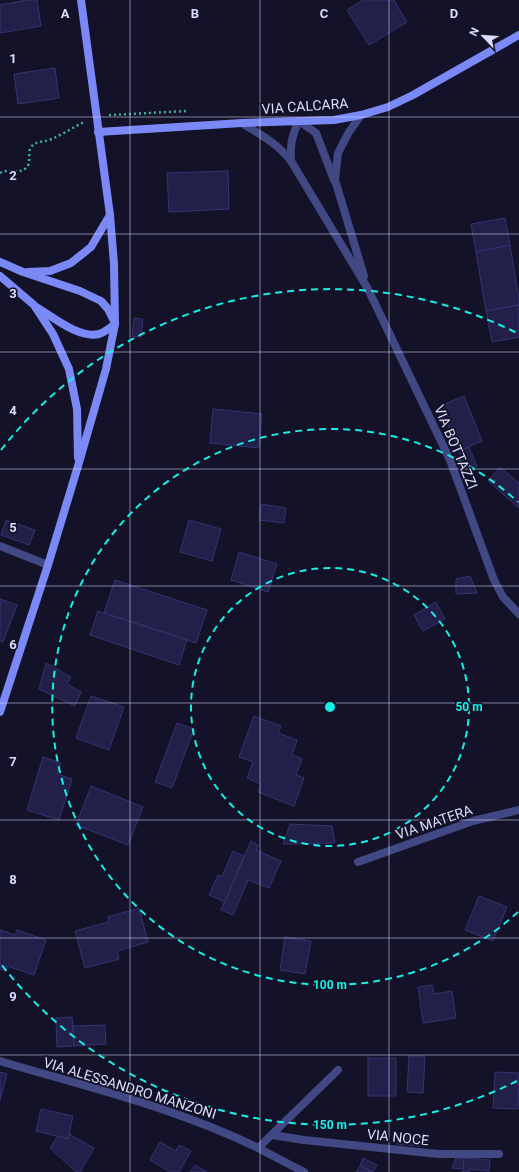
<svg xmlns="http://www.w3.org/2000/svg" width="519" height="1172" font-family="Roboto,sans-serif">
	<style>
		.building { fill: #221f48; stroke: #363373 }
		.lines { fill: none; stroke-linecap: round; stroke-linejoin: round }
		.path { stroke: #39b49a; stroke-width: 2.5; stroke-dasharray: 2 3; stroke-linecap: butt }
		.lane { stroke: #414884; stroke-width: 8 }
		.street { stroke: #414884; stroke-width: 8 }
		.secondary { stroke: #7a89f6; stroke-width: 8 }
		.grid { fill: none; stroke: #dcddfd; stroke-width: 1; stroke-opacity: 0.55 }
		.ring { fill: none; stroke: #15efe5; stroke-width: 2; stroke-dasharray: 7 5 }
		.labels { text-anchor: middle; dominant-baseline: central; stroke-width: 3.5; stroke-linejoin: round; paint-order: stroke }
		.street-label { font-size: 14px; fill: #dcddfd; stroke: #131228 }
		.grid-label { font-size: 13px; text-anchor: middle; font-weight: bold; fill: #dcddfd; stroke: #131228; stroke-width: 3.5; stroke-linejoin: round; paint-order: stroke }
		.centre { fill: #15efe5; stroke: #131228; stroke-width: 2 }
		.ring-label { font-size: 12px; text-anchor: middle; font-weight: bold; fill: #15efe5; stroke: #131228; stroke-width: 3.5; stroke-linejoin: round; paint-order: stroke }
	</style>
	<rect width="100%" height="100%" fill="#131228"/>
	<g class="building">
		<path d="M27 0H37L41 26 0 33V5Z"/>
		<path d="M363 0H394L407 22 369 45 347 10Z"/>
		<path d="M55 68 59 98 18 104 14 74Z"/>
		<path d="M228 171 229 209 169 212 167 173Z"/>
		<path d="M505 218 510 245 476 252 471 224Z"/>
		<path d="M510 245 519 299V305L486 311 476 252Z"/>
		<path d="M519 305V337L492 342 486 311Z"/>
		<path d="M134 318 143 319 141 337 132 336Z"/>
		<path d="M464 396 482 441 459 451 440 406Z"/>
		<path d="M213 409 262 414 259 448 210 443Z"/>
		<path d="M469 447 477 466 466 470 459 451Z"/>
		<path d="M500 467 519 483V508L488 481Z"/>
		<path d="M261 504 286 508 284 523 259 520Z"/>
		<path d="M6 520 35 530 29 545 1 535Z"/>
		<path d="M189 520 221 529 212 561 180 552Z"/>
		<path d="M239 552 277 564 268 592 231 580Z"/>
		<path d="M470 576 477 593 456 594V579Z"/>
		<path d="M115 580 207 610 196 643 104 613Z"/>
		<path d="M0 599 17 605 3 642 0 641Z"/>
		<path d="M436 602 445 619 423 631 414 615Z"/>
		<path d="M98 611 187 640 179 665 90 635Z"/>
		<path d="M46 663 71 677 67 684 81 692 75 706 39 689Z"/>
		<path d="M91 696 124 707 109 750 76 738Z"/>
		<path d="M254 716 281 726 278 733 297 740 292 755 302 759 296 775 304 778 294 806 258 792 261 784 247 778 253 762 239 757Z"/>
		<path d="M177 723 194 729 172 788 155 782Z"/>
		<path d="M43 757 61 763 57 774 72 779 59 820 27 810Z"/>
		<path d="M91 786 143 807 128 845 76 825Z"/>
		<path d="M290 824 332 826 335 843 283 844Z"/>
		<path d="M251 841 258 845 256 850 281 861 269 888 248 880 233 915 221 910Z"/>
		<path d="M233 851 244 856 225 902 209 895 218 875 222 877Z"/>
		<path d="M479 896 507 907 493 941 465 930Z"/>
		<path d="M139 908 148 942 117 951 119 959 85 968 75 931 109 922 108 917Z"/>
		<path d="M0 930 15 935 17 930 46 940 34 975 7 966 6 971 0 969Z"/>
		<path d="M285 937 311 941 305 974 280 970Z"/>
		<path d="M432 985 434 994 452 991 456 1018 423 1023 418 987Z"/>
		<path d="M72 1017 74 1046 57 1047 56 1018Z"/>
		<path d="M105 1025 106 1044 74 1046 73 1026Z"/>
		<path d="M409 1056H425L423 1093 407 1092Z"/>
		<rect x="368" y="1058" width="28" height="38"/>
		<path d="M0 1072 7 1074 0 1100Z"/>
		<path d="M495 1072 519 1073 518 1109 493 1108Z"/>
		<path d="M41 1109 73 1116 68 1139 36 1131Z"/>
		<path d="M398 1133 422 1135 421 1146 397 1144Z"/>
		<path d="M69 1134 94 1148 80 1172H76L50 1148 58 1136 68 1139Z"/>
		<path d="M160 1142 176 1151 179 1145 191 1151 179 1172H170L150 1160Z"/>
		<path d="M363 1158 377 1165 373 1172 360 1166Z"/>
		<path d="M456 1158H464L463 1169 452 1168Z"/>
		<path d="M464 1158 490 1160 489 1171 469 1169V1172H463Z"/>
		<path d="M195 1165 207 1172H190Z"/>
		<path d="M360 1166 371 1172H356Z"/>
	</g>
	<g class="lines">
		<g class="path">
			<path d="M327 105 338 104"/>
			<path d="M109 115 188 111"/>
			<path d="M0 173C8 168 19 175 26 168 32 163 27 153 31 147 35 142 40 142 45 141 54 140 75 126 84 122"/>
		</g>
		<path class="lane" d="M258 1148 304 1172"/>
		<g class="street">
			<path d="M361 115 349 132 338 153 335 180 364 276"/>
			<path d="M242 123C261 135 277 143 291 161L368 289 450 460 494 580 503 597 519 614"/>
			<path d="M291 161C290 145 292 135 299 121L316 133 334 180"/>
			<path d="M0 546 48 565"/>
			<path d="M358 862 473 821 519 810"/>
			<path d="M0 1061C87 1087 177 1108 258 1148L338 1070"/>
			<path d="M272 1135 304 1140 438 1154H499"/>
		</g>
		<g class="secondary">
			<path d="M98 132 242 123 334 120 361 115 388 107 413 95 519 35"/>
			<path d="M0 262 23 272 80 291 101 301 108 309 114 321"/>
			<path d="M28 272 50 271 71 263 91 247 110 215"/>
			<path d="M0 276 34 305 53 334 69 369 77 409 78 458"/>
			<path d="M36 307C53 317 79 339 99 334 105 332 111 327 115 324"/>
			<path d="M0 712 48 565 78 466 106 369 115 324 114 264 110 215 81 0"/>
		</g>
	</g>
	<path class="grid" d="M130 0V1172M260 0V1172M389 0V1172M0 117H519M0 234H519M0 352H519M0 469H519M0 586H519M0 703H519M0 820H519M0 938H519M0 1055H519"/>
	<g class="ring">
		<circle cx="330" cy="707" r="139"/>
		<path d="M518 912A278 278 0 1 1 518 502"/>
		<path d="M517 1081A418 418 0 0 1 1 964M1 450A418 418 0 0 1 517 333"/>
	</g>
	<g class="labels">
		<g class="street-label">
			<text transform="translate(305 106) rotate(-4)">VIA CALCARA</text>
			<text transform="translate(456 447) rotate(67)">VIA BOTTAZZI</text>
			<text transform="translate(434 822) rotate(-19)">VIA MATERA</text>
			<text transform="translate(130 1088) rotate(17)">VIA ALESSANDRO MANZONI</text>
			<text transform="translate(398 1137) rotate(6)">VIA NOCE</text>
		</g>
	</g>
	<g class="grid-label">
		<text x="65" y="18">A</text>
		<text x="195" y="18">B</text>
		<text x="324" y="18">C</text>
		<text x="454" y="18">D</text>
		<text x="13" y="63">1</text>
		<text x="13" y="180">2</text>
		<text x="13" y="298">3</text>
		<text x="13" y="415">4</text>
		<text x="13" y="532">5</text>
		<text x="13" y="649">6</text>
		<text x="13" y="766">7</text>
		<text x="13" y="884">8</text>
		<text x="13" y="1001">9</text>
	</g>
	<circle cx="330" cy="707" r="6" class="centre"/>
	<g class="ring-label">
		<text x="469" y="711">50 m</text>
		<text x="330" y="989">100 m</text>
		<text x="330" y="1129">150 m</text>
	</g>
	<g transform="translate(483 36) rotate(295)" stroke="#131228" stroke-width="3" paint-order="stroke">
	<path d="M0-3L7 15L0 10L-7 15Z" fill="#dcddfd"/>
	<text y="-6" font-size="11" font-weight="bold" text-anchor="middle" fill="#dcddfd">N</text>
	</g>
</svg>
